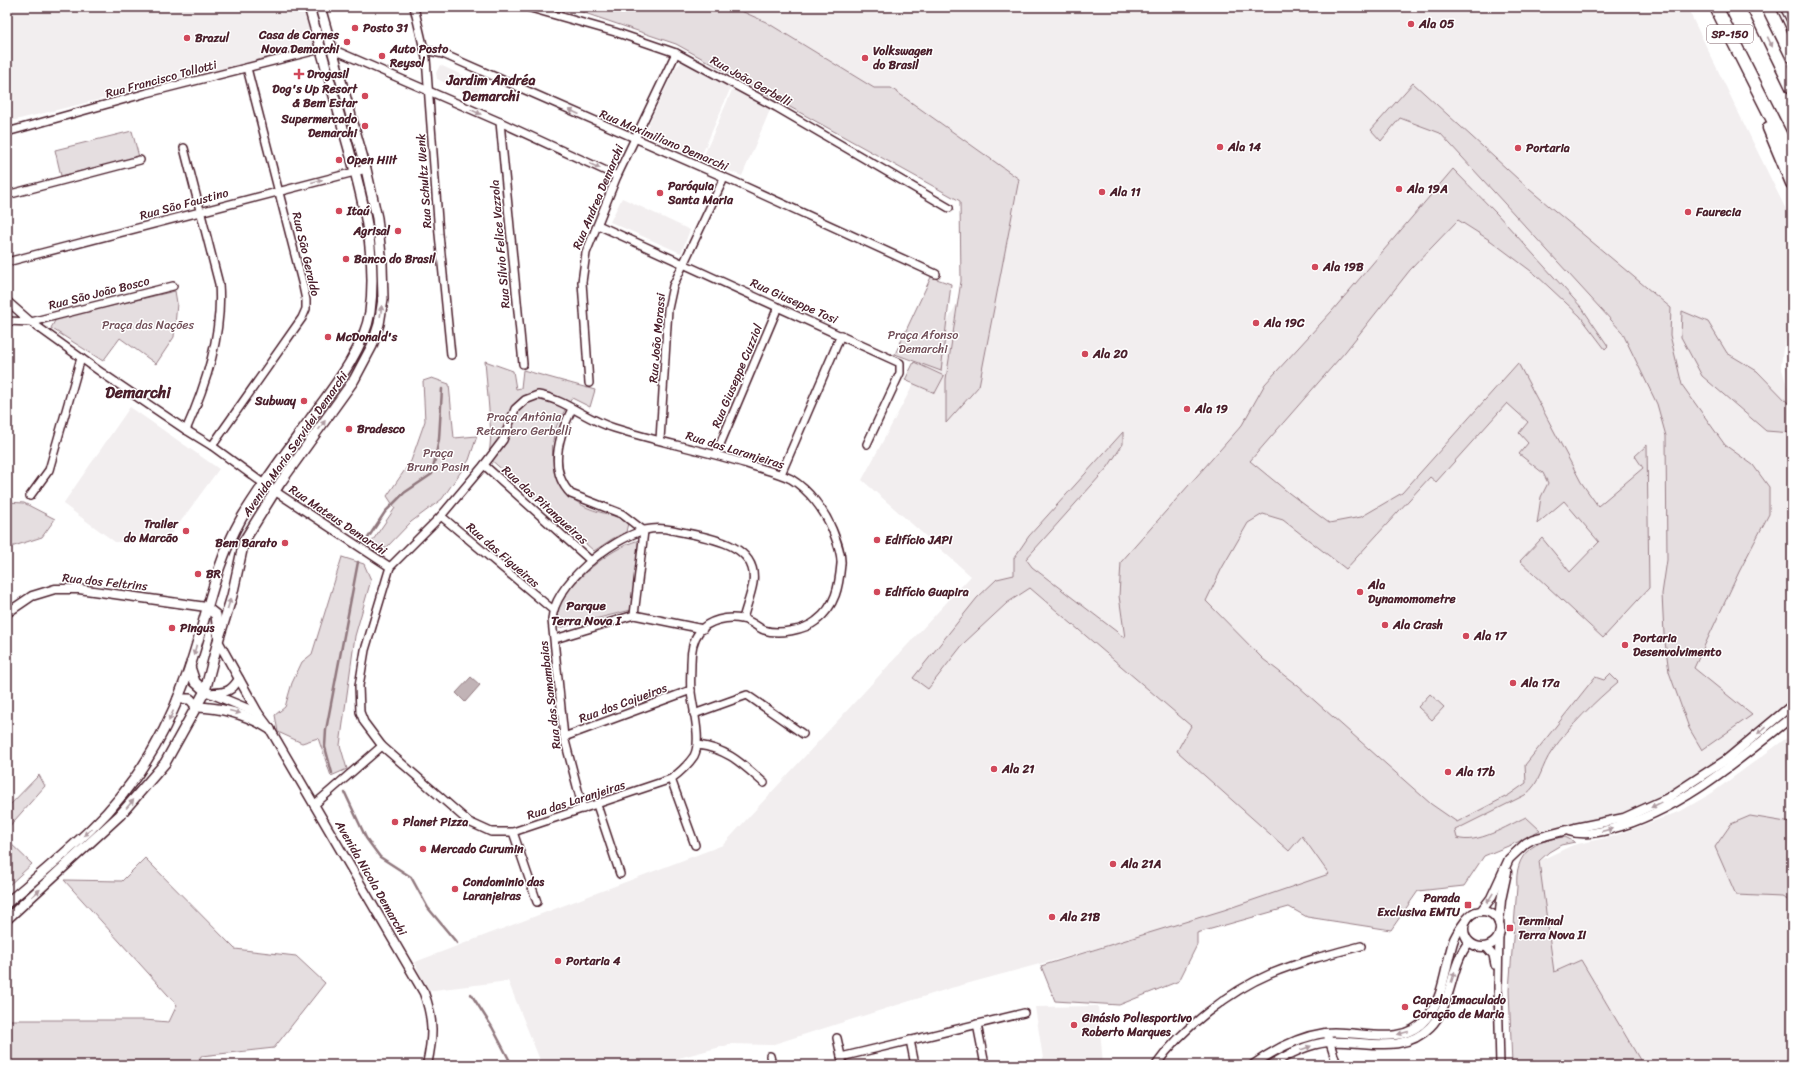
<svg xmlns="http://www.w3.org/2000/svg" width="1799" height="1072" font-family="Sriracha,sans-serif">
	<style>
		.built { fill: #f2eeef }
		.green { fill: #e5dee0; stroke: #987e86 }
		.water { fill: #c1b3b6; stroke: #91787e }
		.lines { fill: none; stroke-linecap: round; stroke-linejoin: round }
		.stream { stroke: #91787e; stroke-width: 2.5 }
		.minor-casing { stroke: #4a1f2b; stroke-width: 10 }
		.tertiary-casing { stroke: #4a1f2b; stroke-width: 11 }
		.secondary-casing { stroke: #4a1f2b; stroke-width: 12 }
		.motorway-casing { stroke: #4a1f2b; stroke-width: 15 }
		.minor { stroke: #fff; stroke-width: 7 }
		.tertiary { stroke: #fff; stroke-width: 8 }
		.secondary { stroke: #fff; stroke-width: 9 }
		.motorway { stroke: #fff; stroke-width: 12 }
		.oneway { fill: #ae9aa0 }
		.poi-dot { fill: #d1495b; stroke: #fff; stroke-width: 1.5 }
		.labels { text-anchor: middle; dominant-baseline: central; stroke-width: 3; stroke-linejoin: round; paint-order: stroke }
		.shield { fill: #fff; stroke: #80626b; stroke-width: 1 }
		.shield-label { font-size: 11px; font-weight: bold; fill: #4a1f2b }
		.poi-label { font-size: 12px; font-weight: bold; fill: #4a1f2b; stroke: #fff; text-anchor: start }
		.street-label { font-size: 12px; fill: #4a1f2b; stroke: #fff }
		.park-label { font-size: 12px; fill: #714f58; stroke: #fff }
		.neighbourhood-label { font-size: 13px; font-weight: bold; fill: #4a1f2b; stroke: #fff }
		.quarter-label { font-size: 14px; font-weight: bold; fill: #4a1f2b; stroke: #fff }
		.district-label { font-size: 16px; font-weight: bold; fill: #4a1f2b; stroke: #fff }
	</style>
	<rect width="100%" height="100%" fill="#fff"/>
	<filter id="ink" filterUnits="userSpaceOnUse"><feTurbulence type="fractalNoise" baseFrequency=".025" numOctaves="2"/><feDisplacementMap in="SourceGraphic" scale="8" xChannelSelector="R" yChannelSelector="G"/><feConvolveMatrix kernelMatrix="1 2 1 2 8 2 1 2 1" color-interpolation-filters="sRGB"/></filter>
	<g filter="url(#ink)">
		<g class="built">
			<path d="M7 7H305L316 47 7 122Z"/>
			<path d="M616 7H1687L1792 222V319L1783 349 1781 366 1787 386 1792 392V696L1765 723 1705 772 1638 810 1552 828 1350 880 951 988 771 1045 732 1044 652 1065H542L508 981 426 991 415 962 723 845 971 576 862 480 1014 197Z"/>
			<path d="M681 63H686L731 87 700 159 644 134 676 67Z"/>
			<path d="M440 65 482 84 476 97 437 79 436 73Z"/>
			<path d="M733 88 770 110 742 176 702 160Z"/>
			<path d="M622 198 690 230 681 253 610 222Z"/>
			<path d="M130 407 219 469 167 540 115 542 63 504Z"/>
			<path d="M1792 734V1065H1643L1581 960 1554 973 1539 861 1573 845 1614 836 1681 811 1712 793Z"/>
			<path d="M1098 1006 1103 1065H1044L1035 1007Z"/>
		</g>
		<g class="green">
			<path d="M567 7H732L766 22 874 88H891L1019 179 979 386 946 423V379L961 281 960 201 676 44Z"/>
			<path d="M1413 83 1530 190 1671 308 1670 335 1682 385 1725 445 1753 465 1769 487V514L1739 572 1694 668 1752 715 1702 750 1689 728 1669 672 1664 634 1662 594 1667 560 1666 436 1657 404 1622 332 1440 133 1400 118 1381 141 1371 130Z"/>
			<path d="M132 131 139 157 61 176 55 150Z"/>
			<path d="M1453 169 1497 214 1582 308 1608 346 1605 349 1580 316 1535 274 1491 241 1458 220 1410 270 1345 352 1250 461 1289 493 1329 523 1361 517 1402 493 1518 363 1581 482 1598 506 1643 468 1635 456 1647 445 1649 588 1603 638 1520 561 1542 538 1570 572 1599 542 1564 501 1537 524 1541 497 1548 483 1543 473 1519 454 1528 443 1519 433 1528 422 1507 403 1436 482 1430 477 1346 569 1283 520 1263 514 1248 523 1222 568 1206 601 1263 659 1298 686 1431 804 1457 822 1509 795 1526 783 1525 765 1595 677 1604 680 1610 674 1618 682C1594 702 1570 726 1552 751 1541 766 1541 783 1525 795L1455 830 1457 838C1477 845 1507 826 1526 817L1540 830 1518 842 1484 856 1464 886 1418 891 1391 930 1307 917 1289 907 1197 933V945L1179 981 1119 1005 1055 1001 1041 966 1224 910 1329 874 1302 836 1289 851 1177 751 1191 726 1030 588 1007 603 964 643 928 689 913 678 977 598 997 579 1014 575V558L1029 536 1123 432V444L1108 467 1026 559 1032 567 1125 638 1119 596 1121 562 1242 425 1265 384 1332 311Z"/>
			<path d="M931 277 951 284 941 371 895 354Z"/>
			<path d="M175 291 177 303 174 337 156 364 120 338 103 361 51 328 56 319Z"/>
			<path d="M1682 311 1708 322 1727 353 1757 371 1792 407V433L1766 431 1702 376 1681 337Z"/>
			<path d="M485 361 513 371 516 389 521 388 523 370 595 390 590 407 572 398C567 407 561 416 557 425 545 455 557 496 588 508 602 514 615 514 628 523L626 532 612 539 594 551 489 458 491 434Z"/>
			<path d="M914 362 944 376 935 393 905 380Z"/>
			<path d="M432 378 449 384 454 438 477 436 469 460 442 499 411 522 386 548 371 543 395 508 387 496 411 461 425 421 423 381Z"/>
			<path d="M7 502 24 503 55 519 42 537 11 547 7 550Z"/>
			<path d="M639 540 631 610 559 628 556 606C576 579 606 550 639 540Z"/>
			<path d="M342 557 364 564 371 580 355 636 340 745 347 769 331 776 318 738 302 743 278 732 275 715 285 707 292 683 302 662 312 654Z"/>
			<path d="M1430 694 1444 707 1432 720 1418 707Z"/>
			<path d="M39 775 45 786 7 829V808Z"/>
			<path d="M1750 816 1792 823V902L1782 897 1736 895 1715 847 1731 824Z"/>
			<path d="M1565 837 1575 842 1561 845 1549 852 1539 861 1554 972 1581 960 1643 1065H1512L1509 990 1517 887C1514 853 1534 840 1565 837Z"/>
			<path d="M7 840 32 864 7 887Z"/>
			<path d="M145 858 235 949 296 956 325 983 274 1048 201 1056 196 1065H7V1020H144L169 1022 177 1005 64 880 122 881Z"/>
		</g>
		<path class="water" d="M471 677 480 685 465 702 456 693Z"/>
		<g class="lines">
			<g class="stream">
				<path d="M368 538 385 512 404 493 432 474 439 439 442 389"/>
				<path d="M332 773 325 747 326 730 358 562"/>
				<path d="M345 793 366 838 380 857 411 877 428 908 457 943"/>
				<path d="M471 994 492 1027 512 1065"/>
			</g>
			<defs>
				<g id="minor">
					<path d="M414 7 426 58 439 234 451 355"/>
					<path d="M527 7 615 32 676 53 776 107 949 208"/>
					<path d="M425 50 443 54 735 182 936 274"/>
					<path d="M500 122 523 364"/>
					<path d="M7 132 147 93 321 49H332L500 122 617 176"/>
					<path d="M184 148 219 284C223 334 206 385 186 430"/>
					<path d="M7 195 140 160"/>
					<path d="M598 225 900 363V373L867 444"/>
					<path d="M7 262 366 169"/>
					<path d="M7 301 31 322 102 373 186 430 212 446 264 484 390 567"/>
					<path d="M7 321 31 322 173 286"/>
					<path d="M589 383 582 282 586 253 617 176 676 53"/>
					<path d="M538 395C564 399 587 420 614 428 658 442 703 450 747 464 761 469 777 472 791 479 809 490 824 510 832 529 836 539 842 553 841 564 839 586 836 606 816 621 805 630 778 635 764 630 757 627 750 620 742 619 728 616 708 620 699 632 692 641 691 653 691 663 691 673 690 683 691 692 693 709 702 741 694 756 688 765 679 773 671 779L513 832H491L469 822 382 746 364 722 360 712 359 686 365 650 390 567 441 516 484 465 503 440 515 409 525 400Z"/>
					<path d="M572 409C559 435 547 470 571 494L622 514 644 531"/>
					<path d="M660 440 668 309 673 286 724 178"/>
					<path d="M212 446 302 318 306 309V300L303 286 247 68"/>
					<path d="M716 454 778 307"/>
					<path d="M484 465 591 561"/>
					<path d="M781 474 841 335"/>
					<path d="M30 496 49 470 81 358"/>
					<path d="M441 516 553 610"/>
					<path d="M634 615 644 531"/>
					<path d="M555 639 634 615 703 629"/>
					<path d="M694 714 747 695 803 734"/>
					<path d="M564 737 691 690"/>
					<path d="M698 745C728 749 742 764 764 783"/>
					<path d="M671 779 695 845"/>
					<path d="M314 805 382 746"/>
					<path d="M597 805 620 874"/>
					<path d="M583 809 564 737 552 620C554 584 611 539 645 530 654 528 663 528 672 530 701 537 759 541 753 583 751 595 746 607 743 619"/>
					<path d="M513 832 537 902"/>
					<path d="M1499 933 1498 987 1500 1065"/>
					<path d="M1486 947 1493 955 1495 965"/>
					<path d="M977 1024 985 1065"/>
					<path d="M1328 1037 1337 1065"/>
					<path d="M837 1038 843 1065"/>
					<path d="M910 1040 915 1065"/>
					<path d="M770 1056 772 1065"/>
					<path d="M841 1057 1024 1013"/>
					<path d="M1156 1065C1181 1029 1230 991 1270 974 1299 962 1330 954 1361 946"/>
				</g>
				<g id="tertiary">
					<path d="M7 613 32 596 55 589H79L206 607"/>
					<path d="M218 641 258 713 270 729 424 993C434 1020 433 1037 427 1065"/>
					<path d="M205 691 258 713"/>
					<path d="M214 693C227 693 232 690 239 679"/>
					<path d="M1569 831C1583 836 1598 832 1611 829 1680 811 1737 761 1792 717"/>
					<path d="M1481 911 1491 898 1509 859 1526 843 1533 839 1575 828 1624 818 1666 799 1726 760 1792 705"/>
					<circle cx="1482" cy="929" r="18"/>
					<path d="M1499 923 1501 900 1507 872"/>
					<path d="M1253 1065C1275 1049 1298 1037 1325 1033 1358 1029 1401 1049 1426 1019 1444 998 1445 967 1453 942 1456 933 1462 926 1467 919"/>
					<path d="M1271 1065C1288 1054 1308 1044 1328 1042 1362 1039 1402 1056 1430 1027 1453 1004 1449 967 1469 942"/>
				</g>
				<g id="secondary">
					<path d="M1785 7 1792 20"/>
					<path d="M206 607 216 615 218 634"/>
					<path d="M190 667 195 682 205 691"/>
					<path d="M178 699H190L197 707C224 708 247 714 270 729"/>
					<path d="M7 903C35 879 64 855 91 829 134 788 164 738 184 683 205 629 212 570 241 519 262 484 287 451 311 418 333 388 364 350 370 312 378 252 361 191 345 135 333 92 321 50 309 7"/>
					<path d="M7 919 120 815 165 763 205 691 218 641 232 596 244 541 280 483 354 380 372 346 379 324 383 299 382 264 377 218 366 169 320 7"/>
				</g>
				<g id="motorway">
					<path d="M1716 7 1792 158"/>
					<path d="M1753 7 1792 87"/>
					<path d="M1768 7 1792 56"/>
					<path d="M1769 128 1792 183"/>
				</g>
			</defs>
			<use href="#minor" class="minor-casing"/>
			<use href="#tertiary" class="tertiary-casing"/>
			<use href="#secondary" class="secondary-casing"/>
			<use href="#motorway" class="motorway-casing"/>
			<use href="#minor" class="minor"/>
			<use href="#tertiary" class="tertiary"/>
			<use href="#secondary" class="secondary"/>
			<use href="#motorway" class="motorway"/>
		</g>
		<defs><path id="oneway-solid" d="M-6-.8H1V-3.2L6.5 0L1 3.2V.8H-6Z"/></defs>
		<g class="oneway">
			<use href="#oneway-solid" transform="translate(1770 42) rotate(64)"/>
			<use href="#oneway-solid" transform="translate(476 112) rotate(24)"/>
			<use href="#oneway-solid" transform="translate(574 112) rotate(-156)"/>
			<use href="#oneway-solid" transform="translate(595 166) rotate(25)"/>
			<use href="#oneway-solid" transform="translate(317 181) rotate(-14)"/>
			<use href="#oneway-solid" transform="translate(381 311) rotate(-82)"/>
			<use href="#oneway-solid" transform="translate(322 425) rotate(-55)"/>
			<use href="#oneway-solid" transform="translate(229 604) rotate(-73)"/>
			<use href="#oneway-solid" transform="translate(195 650) rotate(105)"/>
			<use href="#oneway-solid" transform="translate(235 712) rotate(14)"/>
			<use href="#oneway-solid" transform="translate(171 716) rotate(114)"/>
			<use href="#oneway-solid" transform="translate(1762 730) rotate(140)"/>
			<use href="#oneway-solid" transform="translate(130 804) rotate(-49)"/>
			<use href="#oneway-solid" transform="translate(1656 805) rotate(153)"/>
			<use href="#oneway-solid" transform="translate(1607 830) rotate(-14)"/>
			<use href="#oneway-solid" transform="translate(88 832) rotate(138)"/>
			<use href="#oneway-solid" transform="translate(36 893) rotate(-42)"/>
			<use href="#oneway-solid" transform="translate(1490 898) rotate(122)"/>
			<use href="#oneway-solid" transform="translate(1453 977) rotate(-73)"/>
			<use href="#oneway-solid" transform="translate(1403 1033) rotate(165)"/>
			<use href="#oneway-solid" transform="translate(1306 1048) rotate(-20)"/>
		</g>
	</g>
	<g class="poi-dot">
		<circle cx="1411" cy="24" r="4"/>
		<circle cx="355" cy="28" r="4"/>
		<circle cx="187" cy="38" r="4"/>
		<circle cx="347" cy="42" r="4"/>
		<circle cx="382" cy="56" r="4"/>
		<circle cx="865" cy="58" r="4"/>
		<path d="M297 68h4v4h4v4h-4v4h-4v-4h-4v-4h4z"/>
		<circle cx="365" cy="96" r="4"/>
		<circle cx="365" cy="126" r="4"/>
		<circle cx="1220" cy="147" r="4"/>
		<circle cx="1518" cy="148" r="4"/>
		<circle cx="339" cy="160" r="4"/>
		<circle cx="1399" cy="189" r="4"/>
		<circle cx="1102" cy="192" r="4"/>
		<circle cx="660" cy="193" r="4"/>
		<circle cx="339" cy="211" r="4"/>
		<circle cx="1688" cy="212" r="4"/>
		<circle cx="398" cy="231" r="4"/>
		<circle cx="346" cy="259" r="4"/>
		<circle cx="1315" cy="267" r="4"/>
		<circle cx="1256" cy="323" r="4"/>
		<circle cx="328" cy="337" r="4"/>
		<circle cx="1085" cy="354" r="4"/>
		<circle cx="304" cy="401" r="4"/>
		<circle cx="1187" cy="409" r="4"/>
		<circle cx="349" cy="429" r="4"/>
		<circle cx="186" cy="531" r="4"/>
		<circle cx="877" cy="540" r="4"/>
		<circle cx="285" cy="543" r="4"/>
		<circle cx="198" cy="574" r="4"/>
		<circle cx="877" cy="592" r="4"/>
		<circle cx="1360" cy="592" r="4"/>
		<circle cx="1385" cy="625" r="4"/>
		<circle cx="172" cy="628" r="4"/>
		<circle cx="1466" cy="636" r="4"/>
		<circle cx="1625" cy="645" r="4"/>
		<circle cx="1513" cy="683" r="4"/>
		<circle cx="994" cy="769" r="4"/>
		<circle cx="1448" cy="772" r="4"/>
		<circle cx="395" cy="822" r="4"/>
		<circle cx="423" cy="849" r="4"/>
		<circle cx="1113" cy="864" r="4"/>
		<circle cx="455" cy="889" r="4"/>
		<rect x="1464" y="901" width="8" height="8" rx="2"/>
		<circle cx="1052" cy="917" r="4"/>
		<rect x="1506" y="924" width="8" height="8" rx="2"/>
		<circle cx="558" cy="961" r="4"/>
		<circle cx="1405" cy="1007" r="4"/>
		<circle cx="1074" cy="1025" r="4"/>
	</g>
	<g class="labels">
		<rect class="shield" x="1707" y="25" width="46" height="18" rx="3"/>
		<g class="shield-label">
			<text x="1730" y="34">SP-150</text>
		</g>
		<g class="poi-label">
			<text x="1419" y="24">Ala 05</text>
			<text x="363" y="28">Posto 31</text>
			<text x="339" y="35" text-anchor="end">Casa de Carnes<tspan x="339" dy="14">Nova Demarchi</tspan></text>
			<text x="195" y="38">Brazul</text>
			<text x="390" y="49">Auto Posto<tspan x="390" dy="14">Reysol</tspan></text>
			<text x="873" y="51">Volkswagen<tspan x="873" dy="14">do Brasil</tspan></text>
			<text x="307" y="74">Drogasil</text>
			<text x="357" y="89" text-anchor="end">Dog's Up Resort<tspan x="357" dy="14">&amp; Bem Estar</tspan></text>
			<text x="357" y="119" text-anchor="end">Supermercado<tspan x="357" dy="14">Demarchi</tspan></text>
			<text x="1228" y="147">Ala 14</text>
			<text x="1526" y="148">Portaria</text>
			<text x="347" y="160">Open Hiit</text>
			<text x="668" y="186">Paróquia<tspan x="668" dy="14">Santa Maria</tspan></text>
			<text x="1407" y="189">Ala 19A</text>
			<text x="1110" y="192">Ala 11</text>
			<text x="347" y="211">Itaú</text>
			<text x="1696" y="212">Faurecia</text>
			<text x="390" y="231" text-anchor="end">Agrisal</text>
			<text x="354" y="259">Banco do Brasil</text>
			<text x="1323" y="267">Ala 19B</text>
			<text x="1264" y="323">Ala 19C</text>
			<text x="336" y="337">McDonald's</text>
			<text x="1093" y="354">Ala 20</text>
			<text x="296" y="401" text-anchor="end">Subway</text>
			<text x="1195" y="409">Ala 19</text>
			<text x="357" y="429">Bradesco</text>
			<text x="178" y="524" text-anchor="end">Trailer<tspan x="178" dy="14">do Marcão</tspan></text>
			<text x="885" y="540">Edifício JAPI</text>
			<text x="277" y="543" text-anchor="end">Bem Barato</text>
			<text x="206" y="574">BR</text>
			<text x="1368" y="585">Ala<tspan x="1368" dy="14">Dynamomometre</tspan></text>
			<text x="885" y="592">Edifício Guapira</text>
			<text x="1393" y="625">Ala Crash</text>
			<text x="180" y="628">Pingus</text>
			<text x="1474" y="636">Ala 17</text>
			<text x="1633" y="638">Portaria<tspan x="1633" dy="14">Desenvolvimento</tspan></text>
			<text x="1521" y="683">Ala 17a</text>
			<text x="1002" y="769">Ala 21</text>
			<text x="1456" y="772">Ala 17b</text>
			<text x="403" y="822">Planet Pizza</text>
			<text x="431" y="849">Mercado Curumin</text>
			<text x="1121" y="864">Ala 21A</text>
			<text x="463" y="882">Condominio das<tspan x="463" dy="14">Laranjeiras</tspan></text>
			<text x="1460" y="898" text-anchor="end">Parada<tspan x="1460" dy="14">Exclusiva EMTU</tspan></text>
			<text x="1060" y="917">Ala 21B</text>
			<text x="1518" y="921">Terminal<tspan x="1518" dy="14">Terra Nova II</tspan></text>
			<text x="566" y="961">Portaria 4</text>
			<text x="1413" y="1000">Capela Imaculado<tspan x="1413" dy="14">Coração de Maria</tspan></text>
			<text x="1082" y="1018">Ginásio Poliesportivo<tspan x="1082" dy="14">Roberto Marques</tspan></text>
		</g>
		<g class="street-label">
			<text transform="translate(161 79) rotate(-15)">Rua Francisco Tollotti</text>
			<text transform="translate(751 81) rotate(29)">Rua João Gerbelli</text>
			<text transform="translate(664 140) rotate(23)">Rua Maximiliano Demarchi</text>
			<text transform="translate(424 181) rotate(-94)">Rua Schultz Wenk</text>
			<text transform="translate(598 197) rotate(-67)">Rua Andrea Demarchi</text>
			<text transform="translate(184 204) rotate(-15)">Rua São Faustino</text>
			<text transform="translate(500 244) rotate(-95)">Rua Sílvio Felice Vazzola</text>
			<text transform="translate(306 254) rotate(77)">Rua São Geraldo</text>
			<text transform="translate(99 293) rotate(-14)">Rua São João Bosco</text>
			<text transform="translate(794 301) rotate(24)">Rua Giuseppe Tosi</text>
			<text transform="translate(657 338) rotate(-85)">Rua João Morassi</text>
			<text transform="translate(737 376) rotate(-67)">Rua Giuseppe Cuzziol</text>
			<text transform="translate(295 444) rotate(-55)">Avenida Maria Servidei Demarchi</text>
			<text transform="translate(735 450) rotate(17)">Rua das Laranjeiras</text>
			<text transform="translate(545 505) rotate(42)">Rua das Pitangueiras</text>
			<text transform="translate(338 520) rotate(34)">Rua Mateus Demarchi</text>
			<text transform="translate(503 555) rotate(41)">Rua das Figueiras</text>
			<text transform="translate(105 582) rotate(6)">Rua dos Feltrins</text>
			<text transform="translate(550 695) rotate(-97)">Rua das Samambaias</text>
			<text transform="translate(623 703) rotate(-20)">Rua dos Cajueiros</text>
			<text transform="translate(576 800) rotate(-18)">Rua das Laranjeiras</text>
			<text transform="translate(371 878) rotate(60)">Avenida Nicola Demarchi</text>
		</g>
		<g class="park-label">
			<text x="148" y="325">Praça das Nações</text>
			<text x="923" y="335">Praça Afonso<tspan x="923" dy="14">Demarchi</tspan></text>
			<text x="524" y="417">Praça Antônia<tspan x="524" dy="14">Retamero Gerbelli</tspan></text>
			<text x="438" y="453">Praça<tspan x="438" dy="14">Bruno Pasin</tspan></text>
		</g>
		<g class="neighbourhood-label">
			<text x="586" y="605">Parque<tspan x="586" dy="15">Terra Nova I</tspan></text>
		</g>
		<g class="quarter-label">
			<text x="491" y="80">Jardim Andréa<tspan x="491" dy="16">Demarchi</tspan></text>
		</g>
		<g class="district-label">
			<text x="138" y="392">Demarchi</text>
		</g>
	</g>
	<rect width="1799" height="1072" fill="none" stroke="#fff" stroke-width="24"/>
	<rect x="12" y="12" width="1775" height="1048" fill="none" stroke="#4a1f2b" stroke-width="1.5" filter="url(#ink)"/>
</svg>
